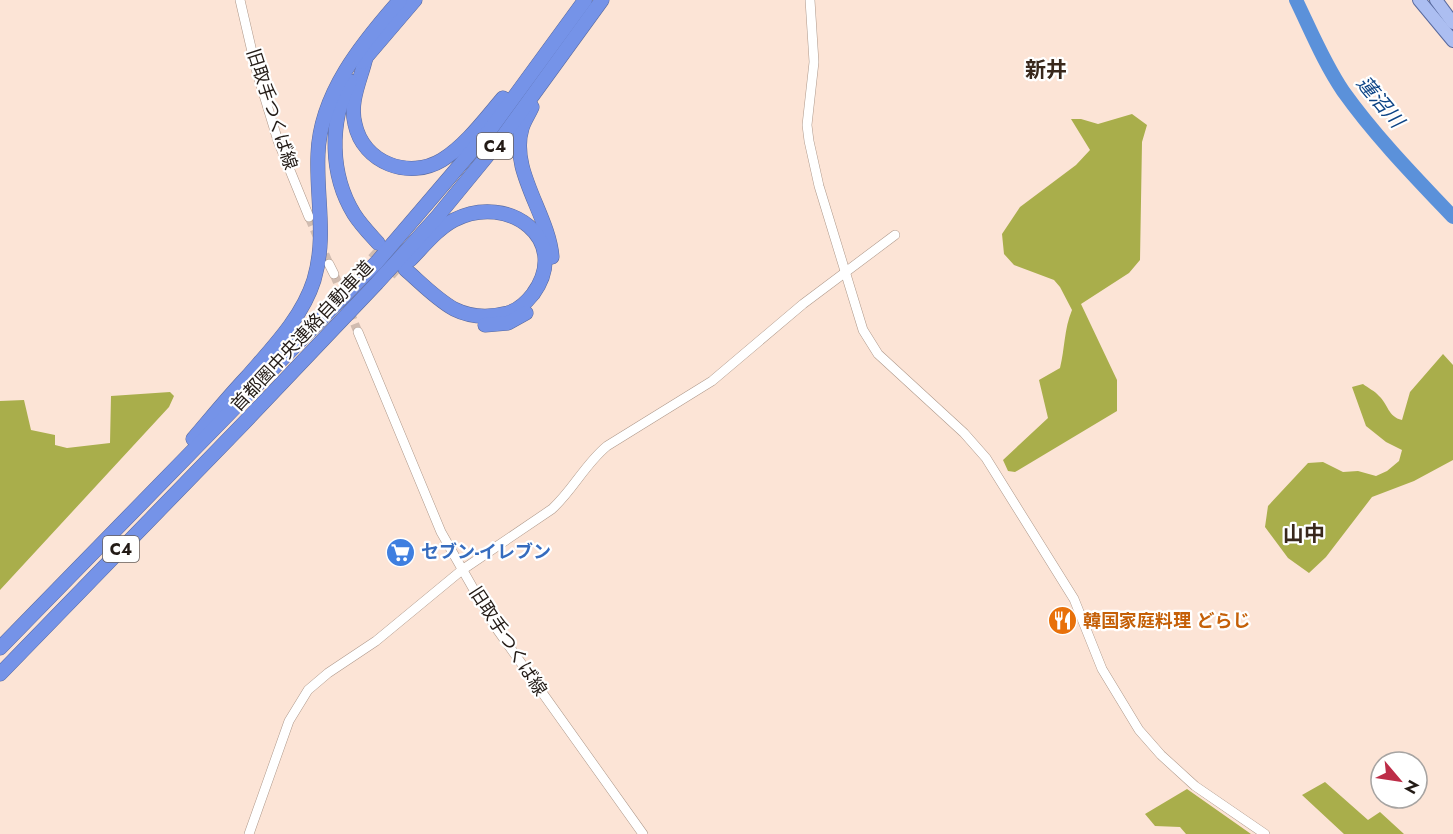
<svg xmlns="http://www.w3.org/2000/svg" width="1453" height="834" font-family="Jost,'Noto Sans JP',sans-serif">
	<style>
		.forest { fill: #a9ae4b }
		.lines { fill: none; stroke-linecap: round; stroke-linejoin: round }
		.river { stroke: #5b91da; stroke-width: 14 }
		.tertiary-tunnel { stroke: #d1bcb0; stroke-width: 9; stroke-dasharray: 9 4.5; stroke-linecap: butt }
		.motorway-tunnel { stroke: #d1bcb0; stroke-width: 14; stroke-dasharray: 14 7; stroke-linecap: butt }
		.tertiary-casing { stroke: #ae988a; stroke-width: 10 }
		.primary-casing { stroke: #58699e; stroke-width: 14 }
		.motorway-casing { stroke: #58699e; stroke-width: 15 }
		.tertiary { stroke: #fff; stroke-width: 9 }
		.primary { stroke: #acbef1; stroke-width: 12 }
		.motorway { stroke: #7593e8; stroke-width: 14 }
		.labels { text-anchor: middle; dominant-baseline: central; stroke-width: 4.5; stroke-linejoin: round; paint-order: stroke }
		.shield { fill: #fff; stroke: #655f5c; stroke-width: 1.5 }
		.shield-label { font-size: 16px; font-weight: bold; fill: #231b16 }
		.street-label { font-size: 18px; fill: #231b16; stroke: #fff }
		.shop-label { font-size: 18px; font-weight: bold; fill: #366cbe; stroke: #fff; text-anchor: start }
		.food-label { font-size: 18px; font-weight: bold; fill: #c56008; stroke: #fff; text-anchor: start }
		.water-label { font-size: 20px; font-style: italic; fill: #0d4486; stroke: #fff }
		.quarter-label { font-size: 21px; font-weight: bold; fill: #39281c; stroke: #fff }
	</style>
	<rect width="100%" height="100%" fill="#fce4d6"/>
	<g class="forest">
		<path d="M1132 114 1147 125 1142 142 1140 260 1129 273 1081 304 1117 380V411L1015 472 1008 471 1003 460 1048 418 1039 380 1060 368C1065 348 1064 329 1072 310L1060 287 1054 280 1014 265 1004 254 1002 234 1020 207 1076 165 1090 150 1071 119H1081L1098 124Z"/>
		<path d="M1443 354 1453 365V460L1414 481 1372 497 1326 557 1309 573 1288 558 1265 527 1268 506 1308 463 1323 462 1343 472 1358 471 1376 476 1387 471 1399 461 1402 450 1386 442 1366 426 1352 387 1363 384C1368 388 1375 391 1379 396 1388 404 1388 417 1402 420L1410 392Z"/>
		<path d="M170 392 174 396 169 407 0 590V401L24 400 31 430 55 435V445L67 448 110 443 111 396Z"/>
		<path d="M1325 782 1368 820 1380 812 1404 834H1344L1302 795Z"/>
		<path d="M1187 789 1251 834H1186L1180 827 1155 826 1145 814Z"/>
	</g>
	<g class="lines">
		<path class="river" d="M1296 0C1311 31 1324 63 1343 91 1375 136 1415 177 1453 217"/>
		<g class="tertiary-tunnel">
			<path d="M309 217 329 264"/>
			<path d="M334 274 358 332"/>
		</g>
		<path class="motorway-tunnel" d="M373 250 400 274"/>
		<defs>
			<g id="tertiary">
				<path d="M240 0 256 69 278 141 309 217"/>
				<path d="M810 0 814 62 807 125 809 141 819 186 863 330 878 354 964 433 986 458 1074 599 1102 669 1139 730 1161 755 1195 786 1265 834"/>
				<path d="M329 264 334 274"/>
				<path d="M358 332 441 532 494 625 643 834"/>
				<path d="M249 834 289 721 308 690 328 673 376 641 462 570 552 509C573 490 585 464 607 446L712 381 803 304 895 235"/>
			</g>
			<g id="primary">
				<path d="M1419 0 1453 41"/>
				<path d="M1436 0 1453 23"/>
			</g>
			<g id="motorway">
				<path d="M366 57C361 79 349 101 355 124 363 163 409 180 442 160 466 145 485 119 503 98"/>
				<path d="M362 62 415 0"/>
				<path d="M350 81C329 122 330 175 354 214 361 225 369 233 378 243"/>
				<path d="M532 107C529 114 524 121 522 128 509 170 549 215 552 257"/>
				<path d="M405 269C420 282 436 299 454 309 472 318 489 318 508 313 518 310 526 303 533 294 572 240 509 192 454 220 437 229 423 247 410 260"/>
				<path d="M485 325 508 323 526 313"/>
				<path d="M193 439C211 418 228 397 247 377 272 348 302 318 314 280 327 236 316 198 318 154 320 94 362 43 400 0"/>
				<path d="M0 648 377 262 490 130 585 0"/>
				<path d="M0 674 242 425 377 283 437 217 501 139 602 0"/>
			</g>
		</defs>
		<use href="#tertiary" class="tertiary-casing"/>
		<use href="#primary" class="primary-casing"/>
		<use href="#motorway" class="motorway-casing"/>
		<use href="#tertiary" class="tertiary"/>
		<use href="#primary" class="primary"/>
		<use href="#motorway" class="motorway"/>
	</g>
	<defs>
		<symbol id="supermarket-disc" viewBox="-11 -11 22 22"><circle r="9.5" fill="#3f7fe0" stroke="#fff"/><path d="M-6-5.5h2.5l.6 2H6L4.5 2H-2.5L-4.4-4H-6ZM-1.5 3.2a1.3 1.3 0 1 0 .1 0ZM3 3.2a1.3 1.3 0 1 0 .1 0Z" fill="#fff"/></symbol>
		<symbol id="restaurant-disc" viewBox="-11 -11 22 22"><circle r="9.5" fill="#e8710a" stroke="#fff"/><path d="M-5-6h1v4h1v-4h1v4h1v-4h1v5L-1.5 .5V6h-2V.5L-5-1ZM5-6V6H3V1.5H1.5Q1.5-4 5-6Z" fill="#fff"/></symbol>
	</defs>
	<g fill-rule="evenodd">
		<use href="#supermarket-disc" x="384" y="536" width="33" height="33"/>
		<use href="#restaurant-disc" x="1046" y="604" width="33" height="33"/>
	</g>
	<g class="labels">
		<g class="shield">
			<rect x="477" y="133" width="36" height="26" rx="4.5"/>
			<rect x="103" y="536" width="36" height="26" rx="4.5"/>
		</g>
		<g class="shield-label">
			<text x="495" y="146">C4</text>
			<text x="121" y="549">C4</text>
		</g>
		<g class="street-label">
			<text transform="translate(272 109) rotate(72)">旧取手つくば線</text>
			<text transform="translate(302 336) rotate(-47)">首都圏中央連絡自動車道</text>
			<text transform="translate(508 641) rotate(57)">旧取手つくば線</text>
		</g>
		<g class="shop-label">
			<text x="421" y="552">セブン-イレブン</text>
		</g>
		<g class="food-label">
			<text x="1083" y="621">韓国家庭料理 どらじ</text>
		</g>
		<g class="water-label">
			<text transform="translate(1380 102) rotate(50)">蓮沼川</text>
		</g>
		<g class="quarter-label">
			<text x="1046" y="70">新井</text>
			<text x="1304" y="534">山中</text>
		</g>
	</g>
	<g transform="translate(1399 780) rotate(119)"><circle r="28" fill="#ffffff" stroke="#a7a4a2" stroke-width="1.5"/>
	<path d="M0-4.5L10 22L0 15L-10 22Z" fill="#bd2c47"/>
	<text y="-9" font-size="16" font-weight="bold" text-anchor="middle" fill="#231b16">N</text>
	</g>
</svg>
